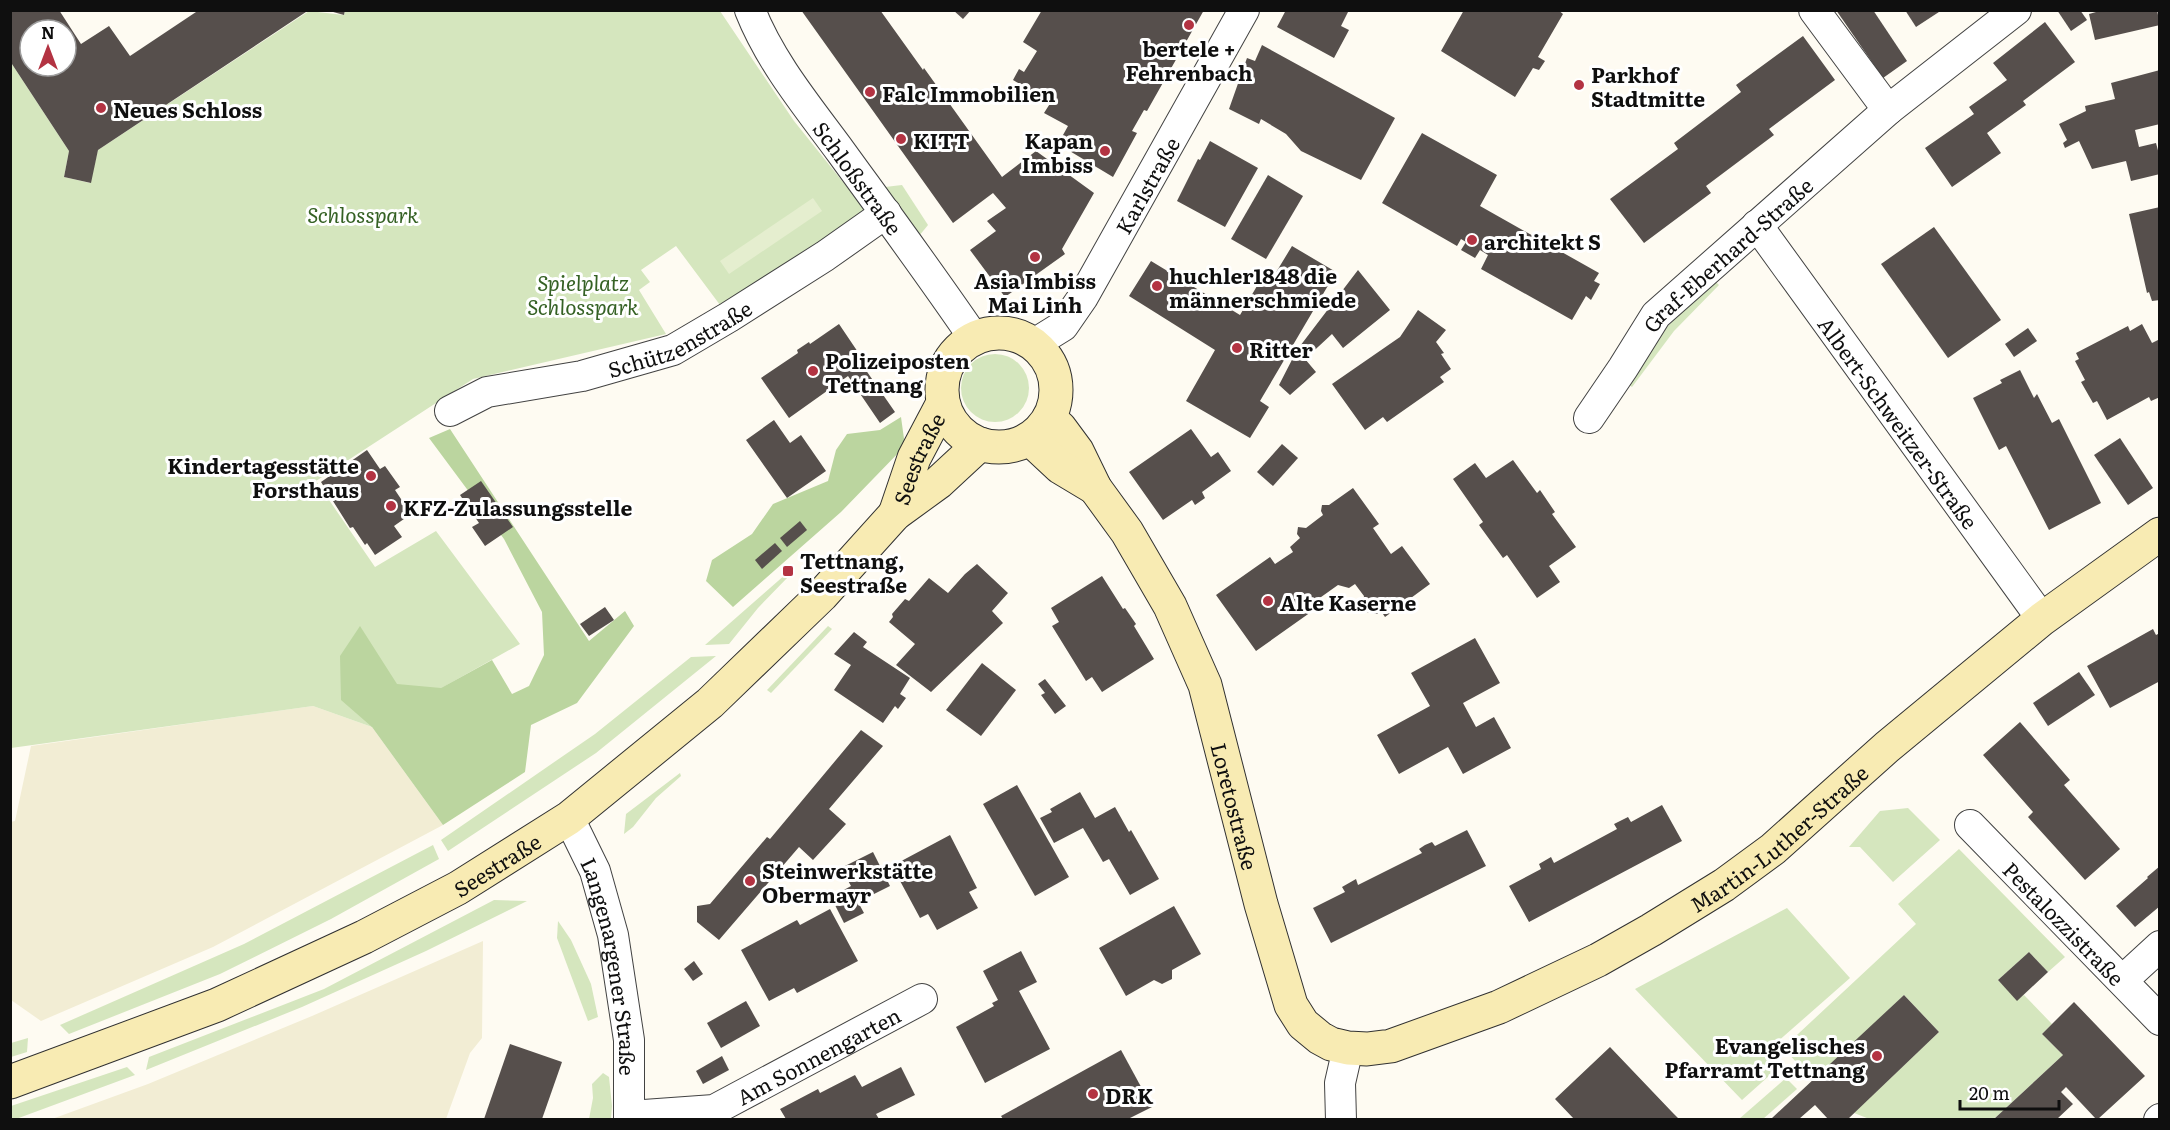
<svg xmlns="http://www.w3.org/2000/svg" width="2170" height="1130" font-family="Literata,serif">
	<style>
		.farmland { fill: #f2edd4 }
		.green { fill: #d5e6be }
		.forest { fill: #bbd59f }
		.pitch { fill: #e5eecf }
		.building { fill: #564f4c; fill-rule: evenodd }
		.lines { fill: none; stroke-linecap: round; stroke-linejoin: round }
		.street-casing { stroke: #424242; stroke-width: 32 }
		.secondary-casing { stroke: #313131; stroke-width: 35 }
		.street { stroke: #fff; stroke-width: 30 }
		.secondary { stroke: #f8ebb3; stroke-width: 33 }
		.poi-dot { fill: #b33342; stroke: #fff; stroke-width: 2 }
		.labels { text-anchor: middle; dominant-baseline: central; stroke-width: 6; stroke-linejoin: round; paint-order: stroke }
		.poi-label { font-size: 21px; font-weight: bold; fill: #0f0f0f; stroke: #fff; text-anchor: start }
		.street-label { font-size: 21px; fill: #0f0f0f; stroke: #fff }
		.park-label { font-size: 21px; font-style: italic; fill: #356124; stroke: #fff }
	</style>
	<rect width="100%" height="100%" fill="#fefbf2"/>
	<g class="farmland">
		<path d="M313 706 372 727 443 825 213 947 41 1021 11 1000 10 822 15 821 31 746Z"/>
		<path d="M483 941 482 1038 470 1053 446 1119H52L148 1084 312 1016Z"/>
	</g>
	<g class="green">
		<path d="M345 10 720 11 794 121 867 212 723 309 676 246 641 270 650 282 639 290 666 334 473 379 316 481 375 567 436 531 520 644 372 727 313 706 11 748 10 61 69 151 64 177 90 183 98 150 309 11 344 15Z"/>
		<path d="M902 185 928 225 919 236 885 187Z"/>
		<path d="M1713 279 1719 285 1674 331 1632 387 1629 385 1667 327Z"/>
		<circle cx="995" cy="388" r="34"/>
		<path d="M786 574 789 576 758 608 729 644 705 645Z"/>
		<path d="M828 626 832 629 771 693 767 690Z"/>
		<path d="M716 656 596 753 448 851 441 840 595 734 691 657Z"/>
		<path d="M680 773 681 776 656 798 633 827 624 834 626 814Z"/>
		<path d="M1908 808 1940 840 1893 882 1860 847H1849L1880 811Z"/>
		<path d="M433 845 439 859 331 919 220 974 69 1034 60 1025 244 944Z"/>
		<path d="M1959 849 2065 957 2048 972 2029 952 1998 980 2017 1000 2024 995 2052 1024 2042 1034 2063 1055 1994 1119 1872 1120 1854 1113 1939 1032 1904 995 1814 1081 1783 1048 1916 924 1898 904Z"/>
		<path d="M494 900 527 901 426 951 302 1007 146 1070 149 1057 324 989Z"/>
		<path d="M1787 908 1850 978 1767 1051 1779 1067 1742 1100 1635 989Z"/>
		<path d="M558 921 571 940 591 984 598 1017 588 1021 557 938Z"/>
		<path d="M28 1038 27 1052 11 1057V1043Z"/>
		<path d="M127 1067 135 1075 16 1119H11V1106Z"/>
		<path d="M603 1073 609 1077 612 1106 611 1119H589L593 1098 592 1084Z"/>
		<path d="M1786 1078 1797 1089 1763 1119H1739Z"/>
	</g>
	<g class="forest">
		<path d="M901 417 905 446 841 512 733 607 706 581 712 560 752 534 773 504 828 481 836 450 847 434 880 430Z"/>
		<path d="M450 429 589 641 625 611 634 626 577 703 531 725 525 772 443 825 372 727 341 700 340 656 360 626 397 684 441 688 492 660 512 694 529 686 544 655 542 612 504 539 429 438Z"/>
	</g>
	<path class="pitch" d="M813 198 822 211 729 274 720 261Z"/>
	<g class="building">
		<path d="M10 10H59L81 44 109 26 130 56 199 10H309L98 150 91 183 64 177 69 151 10 61ZM30 30H66V66H30Z"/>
		<path d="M326 10H345L344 15Z"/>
		<path d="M801 10H880L923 70 924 68 1002 177 1036 151 1094 193 1062 249 1065 254 1005 297 970 250 996 231 987 221 1006 208 993 193 953 223Z"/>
		<path d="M953 10H971L963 19Z"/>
		<path d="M1042 10H1204L1147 111 1144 110 1132 131 1137 133 1113 177 1058 144 1068 126 1044 113 1051 102 1013 80 1019 69 1024 72 1037 51 1023 42Z"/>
		<path d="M1286 10H1349L1341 26 1349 30 1334 58 1277 27Z"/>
		<path d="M1464 10H1558L1563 14 1538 57 1545 61 1539 70 1533 68 1515 97 1441 51Z"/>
		<path d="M1836 10H1873L1907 61 1883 78Z"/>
		<path d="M1905 10H1942L1916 27Z"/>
		<path d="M2057 10H2080L2087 20 2071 31Z"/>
		<path d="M2103 10H2157L2160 25 2095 40 2089 14Z"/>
		<path d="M2045 22 2075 62 2023 101 2026 105 1987 133 2001 153 1952 187 1925 148 1974 114 1969 107 2007 80 1993 63Z"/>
		<path d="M1803 36 1835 80 1769 129 1774 135 1706 186 1711 193 1644 243 1610 199 1678 149 1674 143 1741 92 1736 85Z"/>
		<path d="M1262 45 1395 118 1361 180 1301 151 1286 134 1261 119 1259 124 1229 109 1247 58 1255 61Z"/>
		<path d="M2160 70V124L2135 130 2139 147 2156 143 2160 158V174L2131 181 2126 161 2092 169 2079 141 2065 148 2063 143 2067 140 2059 124 2086 111 2085 106 2115 99 2111 83Z"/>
		<path d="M1422 133 1497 175 1480 206 1599 273 1594 281 1600 284 1591 300 1586 296 1572 320 1481 269 1488 255 1480 250 1475 258 1461 250 1466 242 1461 239 1457 246 1382 203Z"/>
		<path d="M1210 141 1258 168 1225 227 1177 201 1198 159 1200 160Z"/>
		<path d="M1268 175 1303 196 1266 259 1231 239Z"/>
		<path d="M2160 207V300L2152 301 2149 292 2147 293 2129 214Z"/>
		<path d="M1934 227 2001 320 1948 358 1881 264Z"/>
		<path d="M1292 246 1336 272 1260 401 1269 407 1250 438 1186 401 1215 350 1129 296 1151 261 1240 315 1264 274 1272 279Z"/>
		<path d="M1358 270 1390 310 1343 348 1332 334 1305 359 1316 372 1290 395 1279 385 1297 350Z"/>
		<path d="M1418 310 1446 330 1436 342 1444 353 1441 354 1451 369 1440 377 1444 382 1387 422 1383 417 1365 430 1332 384 1400 337Z"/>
		<path d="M839 324 866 364 863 366 895 412 880 423 848 376 789 418 761 378 798 353 797 350 809 342 810 344Z"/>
		<path d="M2142 324 2152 343 2160 339V397L2151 401 2149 397 2107 420 2097 401 2093 403 2081 382 2085 380 2075 361 2079 359 2076 353 2128 326 2130 331Z"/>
		<path d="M2028 328 2037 341 2014 357 2005 344Z"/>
		<path d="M2020 370 2034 398 2037 394 2052 423 2059 419 2101 503 2049 530 2006 446 1999 450 1973 398 2002 383 2000 380Z"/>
		<path d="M774 420 790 443 801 435 826 471 787 498 746 440Z"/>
		<path d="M1191 429 1211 457 1218 452 1231 471 1202 492 1205 498 1195 505 1192 500 1163 520 1129 472Z"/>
		<path d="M2120 438 2153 488 2128 505 2094 455Z"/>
		<path d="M1282 444 1298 458 1273 486 1257 472Z"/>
		<path d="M367 450 380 469 385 466 400 487 395 490 411 514 394 526 402 537 375 555 367 543 365 545 353 527 350 528 321 482Z"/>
		<path d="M1513 460 1537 493 1540 490 1555 512 1552 514 1576 547 1549 566 1560 582 1537 598 1507 555 1503 558 1479 525 1483 522 1453 479 1475 463 1486 478Z"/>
		<path d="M481 481 513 527 485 546 472 527 479 523 460 495Z"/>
		<path d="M1353 488 1379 524 1373 528 1391 554 1402 546 1430 584 1385 617 1381 611 1377 614 1361 611 1364 596 1355 584 1349 588 1338 585 1307 607 1311 612 1256 651 1216 595 1270 557 1275 564 1293 552 1290 547 1300 538 1297 534 1298 527 1306 528 1323 515 1321 511 1322 505H1329Z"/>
		<path d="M800 521 807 530 787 547 780 538Z"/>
		<path d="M775 543 782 551 762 569 755 560Z"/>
		<path d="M977 564 1008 593 992 611 1003 623 931 692 896 665 915 644 889 622 893 617 892 614 905 599 909 601 929 578 948 593 965 574Z"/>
		<path d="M1102 576 1123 609 1125 608 1136 624 1134 626 1154 659 1102 692 1092 677 1086 681 1052 626 1059 622 1051 608Z"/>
		<path d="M605 607 614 620 589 636 580 624Z"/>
		<path d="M2153 629 2156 635 2160 633V681L2110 708 2087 666Z"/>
		<path d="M854 632 867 642 863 647 910 678 900 694 906 698 898 709 895 706 883 723 834 690 851 665 834 654Z"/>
		<path d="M1475 638 1500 683 1463 703 1476 727 1494 717 1511 748 1463 774 1448 747 1399 774 1377 735 1430 706 1411 673Z"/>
		<path d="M982 663 1016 690 981 736 946 710Z"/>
		<path d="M2079 672 2095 695 2048 726 2033 703Z"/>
		<path d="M1045 679 1066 706 1055 714 1041 695 1045 693 1038 684Z"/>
		<path d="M2020 722 2070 780 2064 785 2120 849 2085 880 2028 817 2033 812 1983 755Z"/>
		<path d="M861 730 883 746 829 809 846 824 813 860 799 847 719 940 697 922V906L710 904 767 837 770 839Z"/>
		<path d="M1017 785 1069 877 1035 896 983 804Z"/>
		<path d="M1080 792 1095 818 1115 807 1129 832 1131 830 1159 879 1130 895 1109 859 1103 862 1083 828 1054 843 1040 818 1052 812 1050 809Z"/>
		<path d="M1662 805 1682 841 1529 922 1509 886 1541 869 1539 864 1551 857 1554 863 1617 829 1614 824 1628 817 1631 822Z"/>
		<path d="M1467 830 1486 866 1331 943 1313 908 1345 892 1342 887 1356 879 1358 885 1422 853 1419 849 1425 845 1432 842 1435 846Z"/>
		<path d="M950 835 977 888 969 892 978 908 937 930 928 914 920 918 892 866Z"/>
		<path d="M873 852 890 886 858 902 864 913 844 923 831 897 851 886 841 868Z"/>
		<path d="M2160 866V906L2135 927 2116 906 2148 878 2147 877Z"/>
		<path d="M1174 906 1201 954 1172 970V979L1162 984 1154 980 1126 996 1099 948Z"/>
		<path d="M830 909 858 961 797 993 794 988 769 1001 741 950 797 920 800 925Z"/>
		<path d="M1021 951 1037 982 1019 991 1050 1049 985 1083 956 1027 994 1006 992 1003 998 1000 983 971Z"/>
		<path d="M2029 952 2048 972 2017 1001 1998 980Z"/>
		<path d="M694 961 703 974 693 981 684 969Z"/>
		<path d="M1904 995 1939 1032 1848 1119H1828L1815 1105 1799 1119H1771Z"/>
		<path d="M746 1001 760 1026 721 1048 707 1023Z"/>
		<path d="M2074 1002 2145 1076 2098 1119H2096L2066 1087 2061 1092 2073 1104 2057 1119H1994L2063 1055 2042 1034Z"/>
		<path d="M510 1044 562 1062 542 1119H484Z"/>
		<path d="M1610 1047 1672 1112 1679 1119H1574L1555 1099Z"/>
		<path d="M1121 1050 1152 1107 1128 1119H1003L1001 1116Z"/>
		<path d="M722 1056 729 1070 703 1084 696 1071Z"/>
		<path d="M901 1067 915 1095 876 1114 879 1119H786L780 1109 818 1089 820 1093 855 1075 862 1087Z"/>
	</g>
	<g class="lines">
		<defs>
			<g id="street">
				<path id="s1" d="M750 10C771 63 808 107 841 152 886 214 931 275 974 338"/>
				<path d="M1814 10 1888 110"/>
				<path id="s2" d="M1757 225 2042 619"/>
				<path id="s3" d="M1034 344 1063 326 1083 297 1244 10"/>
				<path id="s4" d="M450 411 487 392 582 376 673 350 729 317 825 256 886 213"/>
				<path id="s5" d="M1589 418 1623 368 1656 315 1888 110 2016 10"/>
				<path id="s6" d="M569 818 595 871 613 935 629 1040V1120"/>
				<path id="s7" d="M1970 825 2160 1020"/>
				<path d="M2123 980 2160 946"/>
				<path id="s8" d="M630 1116 714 1110 922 999"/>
				<path d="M1341 1120 1340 1083 1348 1048"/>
				<path d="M2159 1120 2160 1119"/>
			</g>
			<g id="secondary">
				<circle cx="999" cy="390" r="57"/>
				<path id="s9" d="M1049 418 1060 428 1077 451 1095 488 1127 532 1170 606 1205 685 1261 904 1291 1005 1303 1024 1320 1038 1331 1044 1348 1048 1367 1049 1391 1046 1499 1007 1598 960 1651 930 1724 885 1773 849 1887 747 2042 619 2160 534"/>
				<path d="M1030 439 1060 467 1095 488"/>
				<path id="s10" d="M895 514 914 458 943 403"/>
				<path id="s11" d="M10 1082 217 1005 364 937 458 888 569 818 710 703 822 595 895 514 939 482 980 444"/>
			</g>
		</defs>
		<use href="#street" class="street-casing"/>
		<use href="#secondary" class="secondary-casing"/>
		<use href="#street" class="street"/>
		<use href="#secondary" class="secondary"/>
	</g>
	<g class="poi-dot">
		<circle cx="1189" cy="25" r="6"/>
		<circle cx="1579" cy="85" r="6"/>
		<circle cx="870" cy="92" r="6"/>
		<circle cx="101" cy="108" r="6"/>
		<circle cx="901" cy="139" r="6"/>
		<circle cx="1105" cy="151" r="6"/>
		<circle cx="1472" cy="240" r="6"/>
		<circle cx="1035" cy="257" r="6"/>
		<circle cx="1157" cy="286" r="6"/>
		<circle cx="1237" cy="348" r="6"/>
		<circle cx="813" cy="371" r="6"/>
		<circle cx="371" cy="476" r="6"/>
		<circle cx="391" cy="506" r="6"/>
		<rect x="782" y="565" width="12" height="12" rx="3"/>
		<circle cx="1268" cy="601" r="6"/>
		<circle cx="750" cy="881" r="6"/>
		<circle cx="1877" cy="1056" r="6"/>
		<circle cx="1093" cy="1094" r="6"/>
	</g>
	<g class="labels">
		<g class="poi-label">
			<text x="1189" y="47" text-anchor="middle">bertele +<tspan x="1189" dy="24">Fehrenbach</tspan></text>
			<text x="1591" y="73">Parkhof<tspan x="1591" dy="24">Stadtmitte</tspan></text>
			<text x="882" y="92">Falc Immobilien</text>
			<text x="113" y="108">Neues Schloss</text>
			<text x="913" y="139">KITT</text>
			<text x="1093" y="139" text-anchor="end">Kapan<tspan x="1093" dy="24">Imbiss</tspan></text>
			<text x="1484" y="240">architekt S</text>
			<text x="1169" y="274">huchler1848 die<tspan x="1169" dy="24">männerschmiede</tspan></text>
			<text x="1035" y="279" text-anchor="middle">Asia Imbiss<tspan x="1035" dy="24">Mai Linh</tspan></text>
			<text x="1249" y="348">Ritter</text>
			<text x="825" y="359">Polizeiposten<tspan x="825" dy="24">Tettnang</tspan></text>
			<text x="359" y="464" text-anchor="end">Kindertagesstätte<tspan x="359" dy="24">Forsthaus</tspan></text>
			<text x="403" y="506">KFZ-Zulassungsstelle</text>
			<text x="800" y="559">Tettnang,<tspan x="800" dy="24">Seestraße</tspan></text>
			<text x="1280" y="601">Alte Kaserne</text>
			<text x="762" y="869">Steinwerkstätte<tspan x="762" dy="24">Obermayr</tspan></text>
			<text x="1865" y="1044" text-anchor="end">Evangelisches<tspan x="1865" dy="24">Pfarramt Tettnang</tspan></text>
			<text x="1105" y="1094">DRK</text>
		</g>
		<g class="street-label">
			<text stroke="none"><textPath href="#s1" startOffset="200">Schloßstraße</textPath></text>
			<text stroke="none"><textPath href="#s3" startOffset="198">Karlstraße</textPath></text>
			<text stroke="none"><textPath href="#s5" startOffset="216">Graf-Eberhard-Straße</textPath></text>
			<text stroke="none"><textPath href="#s4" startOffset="243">Schützenstraße</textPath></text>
			<text stroke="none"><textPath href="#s2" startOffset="243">Albert-Schweitzer-Straße</textPath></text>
			<text stroke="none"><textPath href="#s10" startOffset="60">Seestraße</textPath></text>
			<text stroke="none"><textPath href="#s9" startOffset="436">Loretostraße</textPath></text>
			<text stroke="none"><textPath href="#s9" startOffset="1203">Martin-Luther-Straße</textPath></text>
			<text stroke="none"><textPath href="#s11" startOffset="534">Seestraße</textPath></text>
			<text stroke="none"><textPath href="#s7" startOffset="136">Pestalozzistraße</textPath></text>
			<text stroke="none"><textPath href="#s6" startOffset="156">Langenargener Straße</textPath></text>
			<text stroke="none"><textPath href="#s8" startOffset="202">Am Sonnengarten</textPath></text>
		</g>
		<g class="park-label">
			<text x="363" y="213">Schlosspark</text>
			<text x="583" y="281">Spielplatz<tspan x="583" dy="24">Schlosspark</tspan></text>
		</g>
	</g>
	<rect width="2170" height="1130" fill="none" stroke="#0f0f0f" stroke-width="24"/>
	<g transform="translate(48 48)"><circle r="28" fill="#ffffff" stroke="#9f9f9f" stroke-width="1.5"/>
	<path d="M0-4.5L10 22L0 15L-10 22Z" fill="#b33342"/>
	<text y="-9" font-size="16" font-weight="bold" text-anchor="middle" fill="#0f0f0f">N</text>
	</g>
	<path d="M1960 1100v9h99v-9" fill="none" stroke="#0f0f0f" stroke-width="3"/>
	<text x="1969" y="1100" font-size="18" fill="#0f0f0f" stroke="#ffffff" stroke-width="4.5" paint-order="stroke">20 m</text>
</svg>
